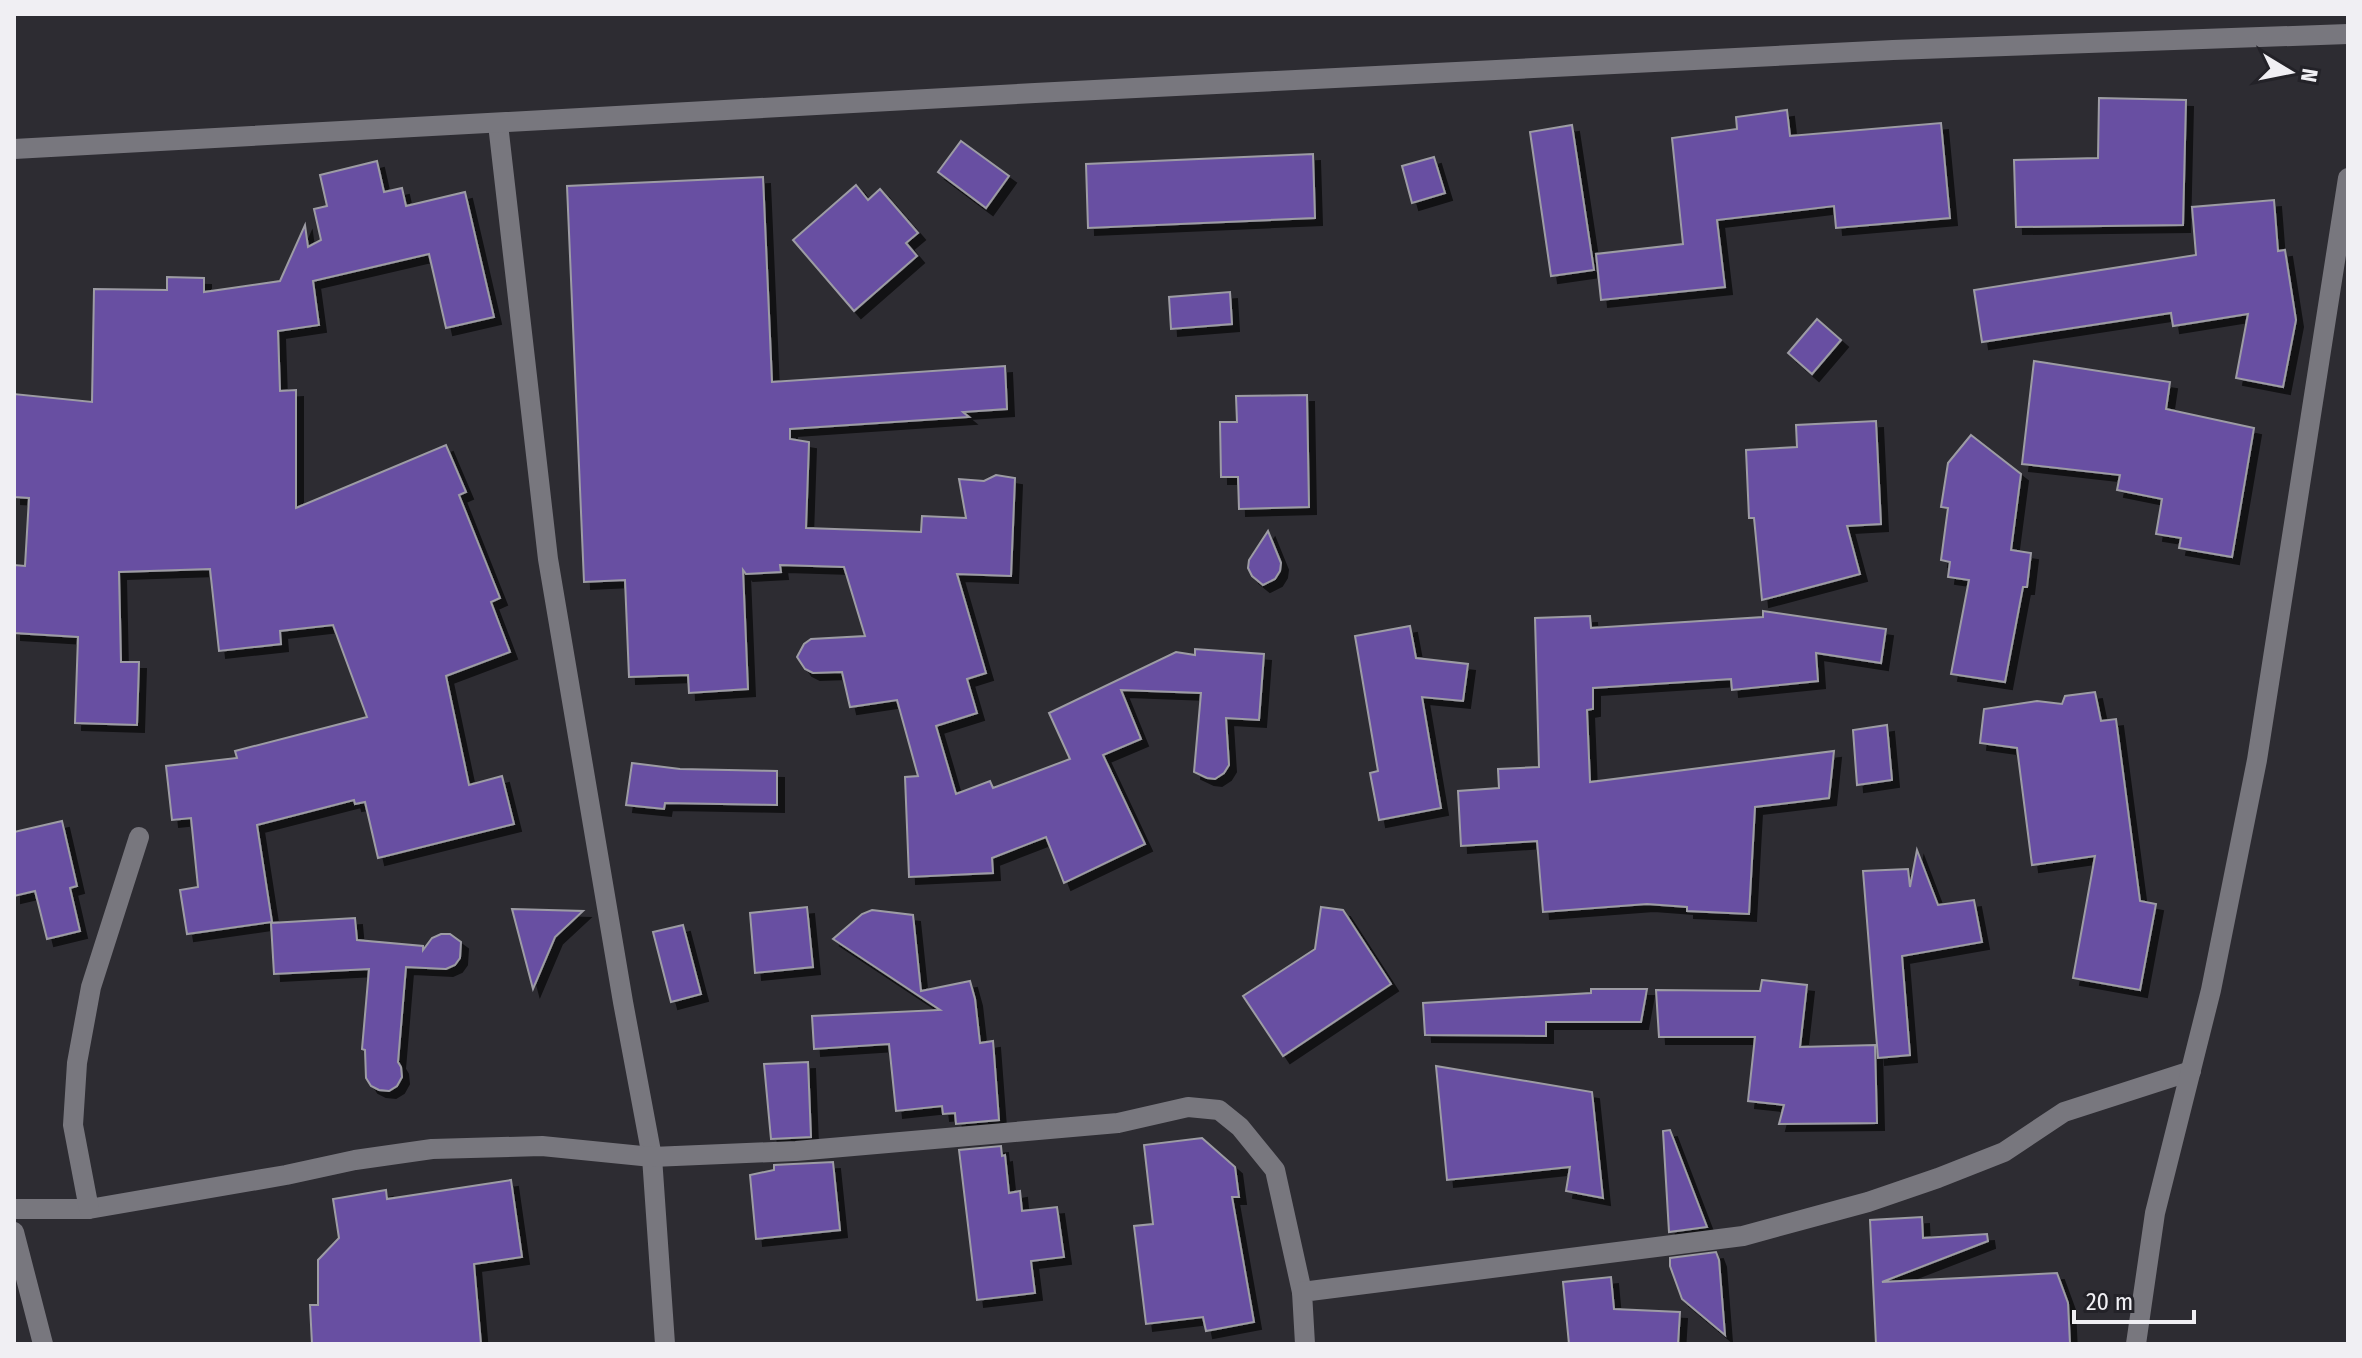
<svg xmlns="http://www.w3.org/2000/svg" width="2362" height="1358" font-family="'Fira Sans Condensed',sans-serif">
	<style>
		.building { fill: #6750a2; stroke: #9d9ca4; stroke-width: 2; filter: url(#shadow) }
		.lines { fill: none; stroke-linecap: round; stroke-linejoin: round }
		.minor { stroke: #78777e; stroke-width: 20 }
	</style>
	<defs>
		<filter id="shadow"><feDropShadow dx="7" dy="7" stdDeviation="0" flood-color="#0009"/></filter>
	</defs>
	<rect width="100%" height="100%" fill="#2d2c32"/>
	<g class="building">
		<path d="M2099 98 2186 100 2183 225 2016 227 2014 160 2098 158Z"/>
		<path d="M1787 110 1790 136 1941 123 1950 218 1836 228 1834 206 1717 220 1725 287 1601 300 1596 254 1683 244 1672 138 1737 129 1736 117Z"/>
		<path d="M1572 125 1594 270 1551 276 1530 132Z"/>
		<path d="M961 141 1009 176 986 208 938 172Z"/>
		<path d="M1313 154 1315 218 1088 228 1086 164Z"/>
		<path d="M1434 157 1445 193 1412 203 1402 166Z"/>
		<path d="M377 161 384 192 402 188 406 206 465 192 494 317 446 328 429 254 313 281 319 325 278 331 280 391 296 390V508L446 445 466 492 459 495 500 598 491 602 510 652 446 676 469 785 502 776 514 824 378 858 365 802 355 804 354 800 257 825 272 922 187 934 180 890 198 887 191 818 172 820 166 766 237 758 235 751 367 717 333 625 280 631 281 644 219 651 210 569 119 572 121 662H139L137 725 75 723 78 637 14 633V565L25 566 29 498 14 497V394L92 402 94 289 167 290V277L204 278V292L280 281 305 225 308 247 321 240 314 209 327 206 320 175Z"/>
		<path d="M763 177 772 382 1005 366 1007 409 963 412 969 417 790 429V439L809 442 806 528 921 532 922 516 966 518 959 479 984 481 996 475 1015 478 1011 576 957 574 986 673 967 679 977 713 936 726 956 794 990 781 993 788 1070 759 1049 713 1176 652 1195 655V649L1264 654 1259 720 1226 718 1229 765 1224 773 1215 779 1207 778 1194 772 1201 693 1121 690 1141 739 1103 755 1145 844 1064 883 1046 837 992 858 993 873 909 877 905 777 918 776 897 700 850 707 842 672 813 673 805 669 797 657 804 644 811 639 865 636 844 567 780 565 781 572 746 574 743 570 748 689 689 693 688 675 629 677 625 580 584 582 567 186Z"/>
		<path d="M856 185 868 200 880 189 918 233 906 243 917 256 854 311 793 240Z"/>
		<path d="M2274 200 2278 251 2285 250 2296 320 2283 387 2236 378 2248 314 2173 326 2171 313 1982 342 1974 290 2196 255 2192 207Z"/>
		<path d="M1230 292 1232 324 1171 329 1169 297Z"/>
		<path d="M1817 319 1841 340 1812 374 1788 353Z"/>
		<path d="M2034 361 2170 382 2166 409 2254 428 2232 557 2179 548 2181 538 2156 534 2162 499 2117 490 2120 475 2022 464Z"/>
		<path d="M1307 395 1309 507 1239 509 1238 477H1221L1220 422H1237L1236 396Z"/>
		<path d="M1876 421 1881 524 1847 526 1860 574 1762 600 1754 518H1749L1746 450 1797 447 1796 425Z"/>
		<path d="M1971 435 2021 474 2011 550 2031 553 2027 587H2023L2005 682 1951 674 1969 580 1948 577 1950 562 1941 560 1948 508 1941 507 1948 463Z"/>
		<path d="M1268 531 1281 563 1280 571 1275 579 1263 585 1252 576 1248 568 1249 560Z"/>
		<path d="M1763 611 1886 629 1881 663 1816 653 1818 681 1732 690 1731 679 1593 688V709L1587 710 1590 782 1834 751 1829 798 1755 807 1749 914 1687 911V907L1647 904 1543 912 1537 841 1461 846 1458 791 1499 788 1498 769 1539 767 1535 618 1590 616 1591 628 1763 617Z"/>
		<path d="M1410 626 1416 658 1468 664 1463 701 1422 697 1441 808 1379 820 1370 773 1378 771 1355 636Z"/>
		<path d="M2095 692 2101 721 2116 719 2140 901 2156 904 2140 990 2073 978 2095 856 2032 865 2017 748 1980 743 1984 709 2037 701 2062 704 2065 696Z"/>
		<path d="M1887 725 1892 780 1857 785 1853 730Z"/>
		<path d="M632 763 680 769 777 771V805L665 803 664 809 626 805Z"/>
		<path d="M62 821 77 886 70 888 80 931 47 939 35 891 14 896V832Z"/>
		<path d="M1917 850 1938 905 1974 900 1982 942 1902 956 1910 1055 1878 1058 1863 871 1908 869 1910 887Z"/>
		<path d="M807 907 813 967 755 973 750 913Z"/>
		<path d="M1321 907 1343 910 1391 984 1283 1056 1243 996 1315 949Z"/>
		<path d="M512 909 583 911 555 937 533 989Z"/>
		<path d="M872 910 913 915 921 991 970 981 975 999 980 1043 993 1041 999 1120 956 1124 955 1113 943 1114 942 1106 896 1111 889 1044 814 1049 812 1016 940 1010 833 939 862 914Z"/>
		<path d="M355 918 357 940 423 946V950L432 938 441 934H450L461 942 460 958 455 965 446 969 406 967 398 1062 401 1067 402 1077 397 1086 389 1091 379 1090 371 1086 366 1078 365 1050 362 1049 369 969 274 974 271 923Z"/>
		<path d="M683 925 701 994 671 1002 653 932Z"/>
		<path d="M1762 980 1807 985 1800 1047 1875 1045 1877 1123 1779 1124 1784 1105 1748 1101 1755 1037H1659L1656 990 1760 991Z"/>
		<path d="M1591 989H1647L1641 1022H1546V1036L1425 1035 1423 1003 1591 993Z"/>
		<path d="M808 1062 811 1137 771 1139 764 1064Z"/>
		<path d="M1436 1066 1592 1092 1603 1198 1566 1191 1570 1167 1447 1180Z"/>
		<path d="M1670 1130 1707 1227 1669 1232 1663 1131Z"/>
		<path d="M1202 1138 1235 1167 1239 1197H1232L1254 1322 1206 1331 1203 1317 1146 1324 1134 1226 1153 1224 1144 1145Z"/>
		<path d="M1001 1146 1002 1156 1005 1155 1009 1193 1020 1191 1022 1211 1057 1207 1064 1257 1031 1261 1035 1293 977 1300 959 1150Z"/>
		<path d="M833 1162 840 1230 756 1239 750 1175 774 1170V1165Z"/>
		<path d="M511 1180 522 1257 474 1264 481 1344H312L310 1305H318V1260L339 1238 333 1199 386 1190 387 1199Z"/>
		<path d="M1922 1217 1923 1238 1987 1234 1988 1241 1882 1282 2057 1273 2068 1303 2070 1344H1876L1870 1220Z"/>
		<path d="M1716 1252 1719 1260 1725 1335 1682 1299 1670 1266V1258Z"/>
		<path d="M1611 1277 1614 1309 1680 1312 1678 1344H1569L1563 1282Z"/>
	</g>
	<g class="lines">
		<g class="minor">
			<path d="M498 124 548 559 623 1002 652 1157 665 1344"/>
			<path d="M14 149 1035 93 1893 50 2348 34"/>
			<path d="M14 1209H89L286 1175 355 1160 432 1149 542 1146 652 1157 796 1151 1118 1123 1188 1107 1219 1110 1240 1127 1275 1170 1302 1292"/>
			<path d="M89 1209 73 1125 77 1063 91 987 139 837"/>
			<path d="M14 1232 43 1344"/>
			<path d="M1305 1344 1302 1292 1743 1236 1868 1202 1938 1178 2004 1152 2064 1112 2191 1071"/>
			<path d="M2136 1344 2155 1213 2211 990 2257 760 2348 178"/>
		</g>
	</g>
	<rect width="2362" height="1358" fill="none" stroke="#f0eff3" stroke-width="32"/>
	<g transform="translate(2290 72) rotate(100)" stroke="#232228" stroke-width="6" paint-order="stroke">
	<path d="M0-6L14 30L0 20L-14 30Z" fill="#f0eff3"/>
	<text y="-12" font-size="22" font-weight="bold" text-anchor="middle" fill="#f0eff3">N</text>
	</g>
	<path d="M2074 1310v12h120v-12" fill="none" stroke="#f0eff3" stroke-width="4"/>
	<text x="2086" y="1310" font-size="24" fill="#f0eff3" stroke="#232228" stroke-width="6" paint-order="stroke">20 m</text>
</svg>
